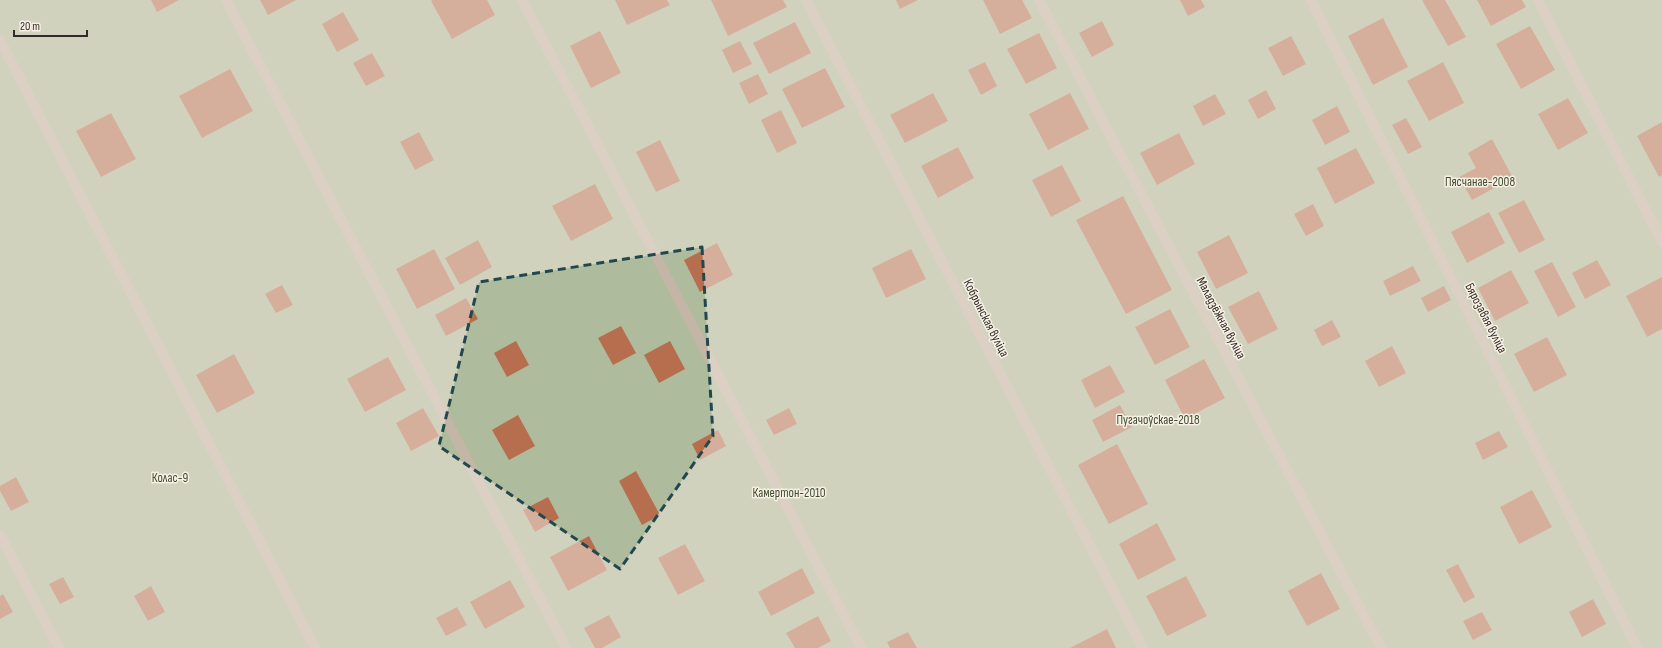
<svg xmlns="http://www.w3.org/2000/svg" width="1662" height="648" font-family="'Sofia Sans Condensed',sans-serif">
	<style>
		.green { fill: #aebb9c }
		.building { fill: #b76e4e }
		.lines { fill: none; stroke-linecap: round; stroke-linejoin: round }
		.minor { stroke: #c4b6a7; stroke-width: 10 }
		.marked { fill: none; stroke: #21484e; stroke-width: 3; stroke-dasharray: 8 5; stroke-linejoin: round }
		.labels { text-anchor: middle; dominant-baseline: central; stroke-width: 3; stroke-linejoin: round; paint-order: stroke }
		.park-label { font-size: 13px; fill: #404d2e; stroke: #f6f0e5 }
		.street-label { font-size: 13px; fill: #322b27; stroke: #f6f0e5 }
	</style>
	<rect width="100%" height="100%" fill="#eee6da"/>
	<rect class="green" x="0" y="0" width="1662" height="648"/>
	<g class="building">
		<path d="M151 0H179L157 12Z"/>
		<path d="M260 0H296L268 15Z"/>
		<path d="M433 0H487L495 15 452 39 431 1Z"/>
		<path d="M615 0H667L670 5 627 25Z"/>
		<path d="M711 0H783L787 7 728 36Z"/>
		<path d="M896 0H918L900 9Z"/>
		<path d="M983 0H1022L1032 18 1000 34Z"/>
		<path d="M1180 0H1201L1205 7 1188 16Z"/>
		<path d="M1422 0H1445L1466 37 1448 46Z"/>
		<path d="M1477 0H1522L1526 7 1491 26Z"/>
		<path d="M343 12 359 40 337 52 322 24Z"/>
		<path d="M1383 18 1408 67 1373 85 1348 36Z"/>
		<path d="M1102 21 1114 45 1092 57 1079 33Z"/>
		<path d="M795 22 811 53 769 74 753 43Z"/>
		<path d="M1530 26 1555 70 1521 89 1496 44Z"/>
		<path d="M600 31 621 73 591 88 570 46Z"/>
		<path d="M1039 33 1057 68 1026 84 1007 49Z"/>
		<path d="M1291 36 1306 64 1283 76 1268 48Z"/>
		<path d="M740 41 752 64 733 73 722 50Z"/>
		<path d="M372 53 385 76 366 86 353 63Z"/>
		<path d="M985 62 997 86 981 95 968 70Z"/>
		<path d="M1443 62 1464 103 1429 121 1407 81Z"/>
		<path d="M825 68 845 107 802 128 782 89Z"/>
		<path d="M230 69 253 111 202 138 179 96Z"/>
		<path d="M758 74 768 94 749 104 739 83Z"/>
		<path d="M1266 90 1276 109 1258 119 1248 100Z"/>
		<path d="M933 93 948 121 905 143 890 115Z"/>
		<path d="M1070 93 1089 129 1048 150 1029 114Z"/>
		<path d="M1215 94 1226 114 1203 126 1193 106Z"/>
		<path d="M1568 98 1588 133 1558 150 1538 114Z"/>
		<path d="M1337 106 1350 132 1325 145 1312 120Z"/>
		<path d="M781 110 797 143 777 153 761 120Z"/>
		<path d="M111 113 136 159 101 177 76 131Z"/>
		<path d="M1406 118 1422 147 1408 154 1392 125Z"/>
		<path d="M1662 122V175L1659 177 1637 136Z"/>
		<path d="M419 132 434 160 415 170 400 142Z"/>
		<path d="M1179 133 1195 164 1157 185 1140 153Z"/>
		<path d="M1492 139 1513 178 1472 200 1459 177 1476 168 1468 153Z"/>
		<path d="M660 140 680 181 656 192 636 152Z"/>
		<path d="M958 147 974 178 938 198 921 166Z"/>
		<path d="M1356 148 1375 183 1335 204 1317 168Z"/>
		<path d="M1062 165 1081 201 1051 217 1032 180Z"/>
		<path d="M595 184 613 219 571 241 552 206Z"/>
		<path d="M1123 196 1172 290 1126 314 1076 220Z"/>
		<path d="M1524 200 1545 240 1519 253 1498 213Z"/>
		<path d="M1313 204 1324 226 1306 236 1294 214Z"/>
		<path d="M1489 212 1505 243 1467 263 1451 232Z"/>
		<path d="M1229 235 1248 273 1216 289 1197 252Z"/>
		<path d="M478 240 492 267 460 285 445 258Z"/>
		<path d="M717 243 733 275 700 292 684 260Z"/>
		<path d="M434 249 455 289 417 309 396 269Z"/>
		<path d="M911 249 926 279 886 298 872 268Z"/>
		<path d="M1597 260 1611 285 1585 299 1572 273Z"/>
		<path d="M1552 262 1576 307 1558 317 1534 271Z"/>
		<path d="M1413 266 1421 281 1390 296 1383 281Z"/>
		<path d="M1511 270 1529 303 1495 321 1478 288Z"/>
		<path d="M1662 277V329L1647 337 1626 296Z"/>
		<path d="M282 285 293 305 276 313 265 294Z"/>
		<path d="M1444 286 1451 300 1428 312 1421 298Z"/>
		<path d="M1259 291 1278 329 1248 344 1228 307Z"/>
		<path d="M466 298 478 319 446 336 435 315Z"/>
		<path d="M1170 309 1190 347 1155 365 1135 327Z"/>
		<path d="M1332 320 1341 337 1322 346 1314 330Z"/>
		<path d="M621 326 636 353 613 365 598 338Z"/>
		<path d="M1547 337 1567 375 1534 392 1514 354Z"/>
		<path d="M516 341 529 365 507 377 494 353Z"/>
		<path d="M670 341 685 369 659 383 644 355Z"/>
		<path d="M1392 346 1406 373 1379 387 1365 361Z"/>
		<path d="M234 354 255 393 217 413 196 375Z"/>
		<path d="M388 357 406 390 365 412 347 379Z"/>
		<path d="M1204 359 1225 398 1185 419 1165 380Z"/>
		<path d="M1110 365 1125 392 1095 408 1081 380Z"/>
		<path d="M1120 405 1132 427 1103 442 1092 420Z"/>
		<path d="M423 408 439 436 411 451 396 423Z"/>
		<path d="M789 408 797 424 774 435 766 420Z"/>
		<path d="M518 415 535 446 509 460 492 430Z"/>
		<path d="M718 430 726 446 700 460 692 444Z"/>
		<path d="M1499 431 1508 447 1483 460 1475 443Z"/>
		<path d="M1117 444 1148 504 1109 524 1078 465Z"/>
		<path d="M636 471 660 515 642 525 619 481Z"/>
		<path d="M16 477 29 502 11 511 0 491V486Z"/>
		<path d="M1532 490 1552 527 1519 544 1500 507Z"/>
		<path d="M548 497 559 518 535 532 523 510Z"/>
		<path d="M1157 523 1176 560 1138 580 1119 544Z"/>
		<path d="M589 536 607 570 568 591 550 557Z"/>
		<path d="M685 544 705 581 678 595 658 558Z"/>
		<path d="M1458 564 1475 597 1464 603 1446 570Z"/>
		<path d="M802 568 815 593 771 616 758 592Z"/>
		<path d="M1321 573 1340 609 1307 626 1288 591Z"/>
		<path d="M1186 576 1207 616 1167 636 1146 596Z"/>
		<path d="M63 577 74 597 60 604 49 584Z"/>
		<path d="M510 580 525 607 485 629 470 602Z"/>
		<path d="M151 586 165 612 148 621 134 596Z"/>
		<path d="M3 594 13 612 0 619V596Z"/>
		<path d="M1593 599 1606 624 1582 637 1569 612Z"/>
		<path d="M457 607 467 625 446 636 436 618Z"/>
		<path d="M1482 612 1492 630 1473 640 1463 621Z"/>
		<path d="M609 615 621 637 602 648H595L584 628Z"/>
		<path d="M818 616 831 641 818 648H795L786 633Z"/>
		<path d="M1107 629 1116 648H1070Z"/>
		<path d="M908 632 917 648H890L887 642Z"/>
	</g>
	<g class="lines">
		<g class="minor">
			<path d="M226 0 566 648"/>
			<path d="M522 0 861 648"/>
			<path d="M806 0 1143 648"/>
			<path d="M1039 0 1381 648"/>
			<path d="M1311 0 1637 648"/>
			<path d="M1538 0 1662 242"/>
			<path d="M0 40 315 648"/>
			<path d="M0 535 59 648"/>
		</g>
	</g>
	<path d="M0 0H1662V648H0ZM702 247 713 436 620 569 439 446 479 282Z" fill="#eee6da" fill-opacity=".55" fill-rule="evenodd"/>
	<path class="marked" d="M702 247 713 436 620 569 439 446 479 282Z"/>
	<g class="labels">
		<g class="park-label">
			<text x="1480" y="182">Пясчанае-2008</text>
			<text x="1158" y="420">Пугачоўскае-2018</text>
			<text x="170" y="478">Колас-9</text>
			<text x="789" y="493">Камертон-2010</text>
		</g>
		<g class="street-label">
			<text transform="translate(986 318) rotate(63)">Кобрынская вуліца</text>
			<text transform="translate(1221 318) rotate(62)">Маладзёжная вуліца</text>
			<text transform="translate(1486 318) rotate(63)">Бярозавая вуліца</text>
		</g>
	</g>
	<path d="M14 30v6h73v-6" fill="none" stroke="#322b27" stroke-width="2"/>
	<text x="20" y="30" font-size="12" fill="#322b27" stroke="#f6f0e5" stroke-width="3" paint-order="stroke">20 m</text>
</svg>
